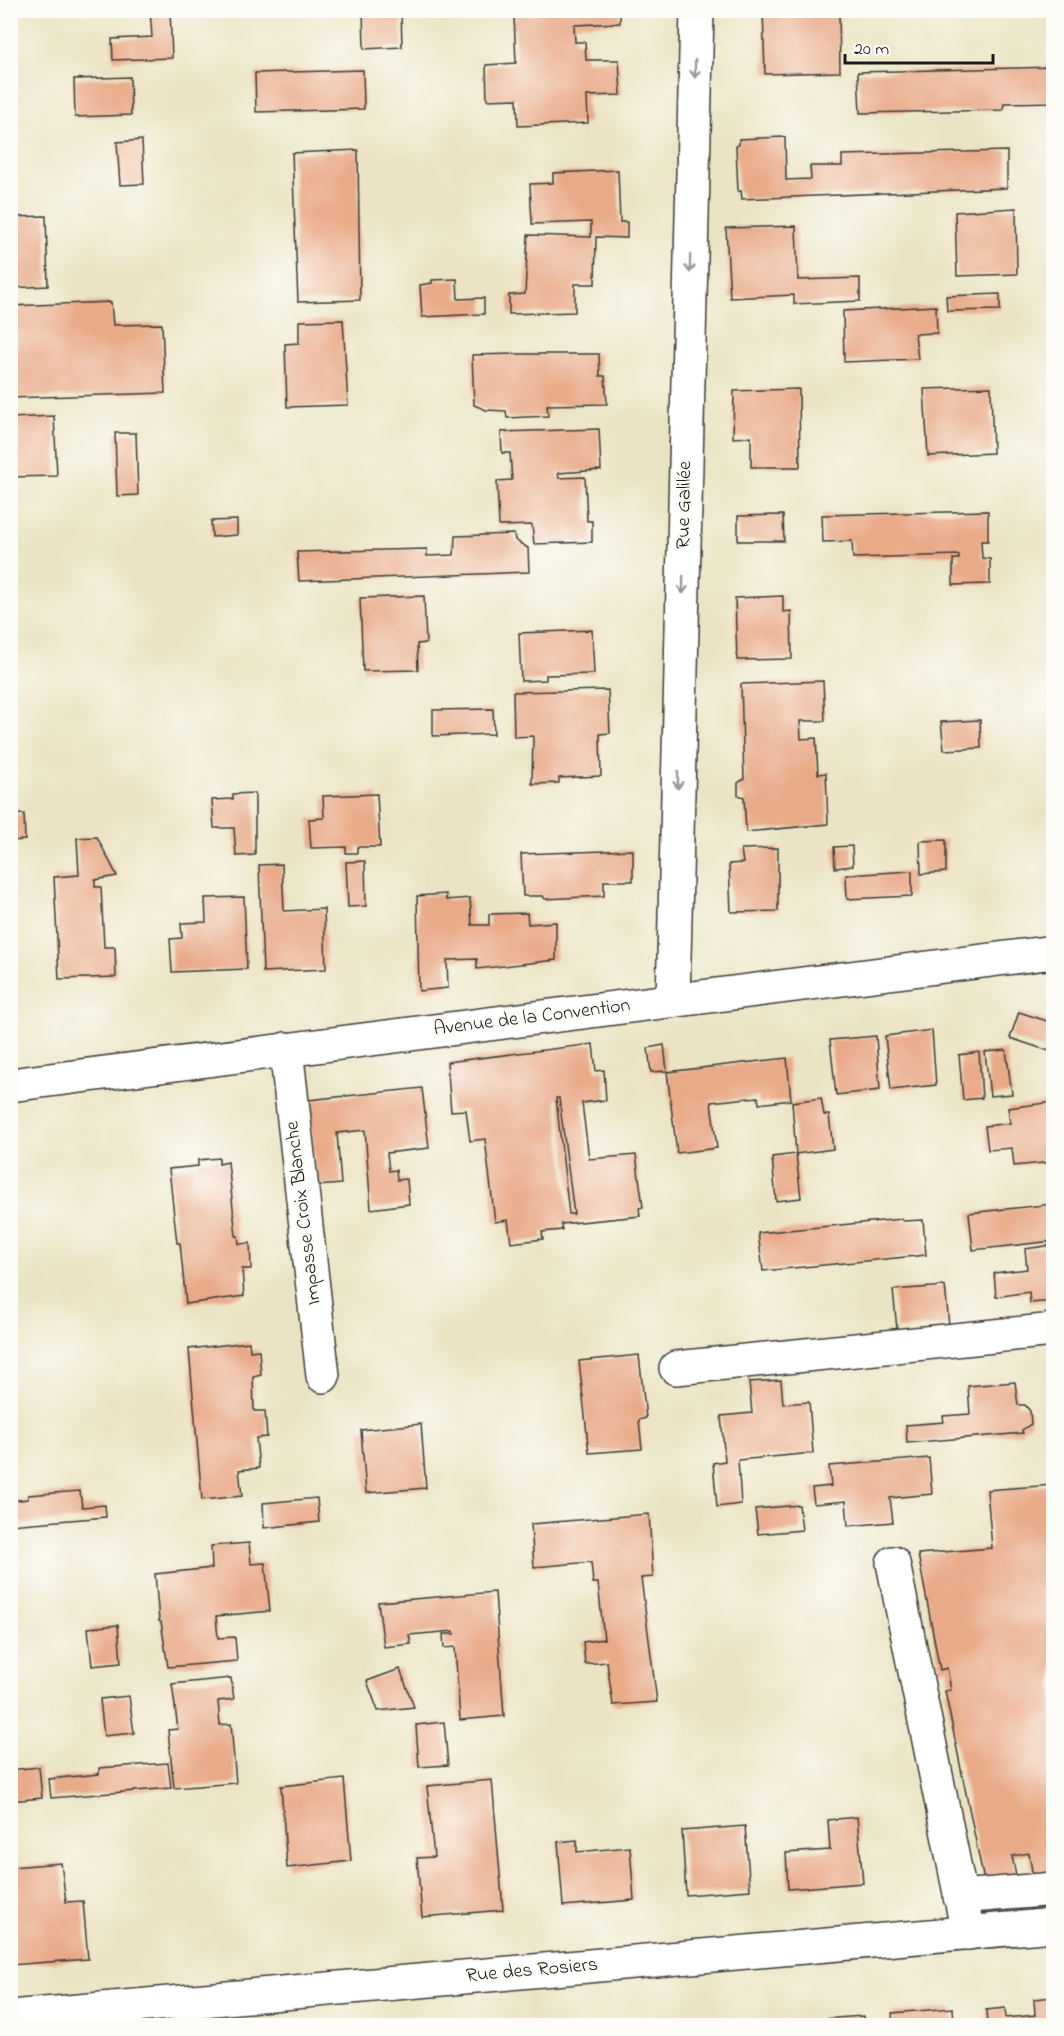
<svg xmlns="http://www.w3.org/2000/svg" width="1064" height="2036" font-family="'Indie Flower',sans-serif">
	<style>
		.building { fill: #e9aa88; fill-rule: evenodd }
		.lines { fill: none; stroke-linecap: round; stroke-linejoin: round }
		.minor-casing { stroke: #3b3a35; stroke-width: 36 }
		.minor { stroke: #fff; stroke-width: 33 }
		.oneway { stroke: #999 }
		.labels { text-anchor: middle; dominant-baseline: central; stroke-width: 4.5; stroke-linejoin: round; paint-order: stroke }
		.street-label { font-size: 20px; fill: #1c1c1c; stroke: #fdfcf7 }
	</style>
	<rect width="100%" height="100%" fill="#fdfcf7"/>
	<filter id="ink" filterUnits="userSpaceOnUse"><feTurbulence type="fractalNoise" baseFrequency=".0167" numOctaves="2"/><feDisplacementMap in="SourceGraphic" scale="12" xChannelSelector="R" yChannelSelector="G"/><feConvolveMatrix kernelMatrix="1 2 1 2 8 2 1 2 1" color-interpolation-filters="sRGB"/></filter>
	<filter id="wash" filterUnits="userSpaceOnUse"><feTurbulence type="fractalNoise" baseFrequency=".008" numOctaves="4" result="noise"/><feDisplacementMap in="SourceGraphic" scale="24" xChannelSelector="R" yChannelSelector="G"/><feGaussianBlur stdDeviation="1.35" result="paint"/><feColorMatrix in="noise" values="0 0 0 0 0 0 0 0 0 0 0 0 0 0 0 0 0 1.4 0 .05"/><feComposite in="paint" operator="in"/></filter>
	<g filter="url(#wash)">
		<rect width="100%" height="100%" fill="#ebe4c4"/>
		<g id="blocks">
			<g class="building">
				<path d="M150 10H170L172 58 113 60 112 39 152 37Z"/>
				<path d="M363 10H401L402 47 364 49Z"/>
				<path d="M537 10H620V23L574 25 575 42H585L586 60H619L621 95 587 96 588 123 518 126 517 99 487 100 486 65 516 63 514 16 537 14Z"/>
				<path d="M763 10H839L840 72 765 74Z"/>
				<path d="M1053 67V102L1004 103 1003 110 860 113 858 72Z"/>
				<path d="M363 70 364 109 256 112 255 73Z"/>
				<path d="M130 77 131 115 75 117 74 79Z"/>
				<path d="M785 137 786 180 811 179 810 166H842V155L1007 151V188L742 199 741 191H738L736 146 739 145V139Z"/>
				<path d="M142 140 144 184 120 185 117 142Z"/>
				<path d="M358 150 360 300 298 302 292 153Z"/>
				<path d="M618 170 620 222H627V238L596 237 595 284H575V312L509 314V295L525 294 528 235 591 237V222L532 224 530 184 553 183V173Z"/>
				<path d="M1016 208 1017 274 957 276 955 212Z"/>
				<path d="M46 216 48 286 10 288V228H14L13 217Z"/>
				<path d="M796 226 798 280 860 278V301L794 304V295L730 298 726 228Z"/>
				<path d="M457 279 458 299 484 298V314L422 317 420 285 432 283V280Z"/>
				<path d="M1000 294V310L947 311 946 296Z"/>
				<path d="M111 302 113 325 162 324 165 393 10 398V306Z"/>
				<path d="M936 306 937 333 915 334 918 359 844 362 843 311Z"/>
				<path d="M343 320 348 405 287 407 285 344 299 343V321Z"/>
				<path d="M515 354H599L600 376H605L607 404 547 405 548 416 507 418 506 411 486 410 474 405 472 355Z"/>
				<path d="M991 387 993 453 928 456 924 389Z"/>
				<path d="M799 389 800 467H751V437L733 438 734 391Z"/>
				<path d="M54 416 57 476 10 477V418Z"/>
				<path d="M599 429 601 470 558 473 559 478 585 477 587 521H592V542L534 544 532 525 499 526 497 481 512 480 510 453H502L501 432Z"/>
				<path d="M115 433H136L138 495 117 496Z"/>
				<path d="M988 511V541H981L982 558 990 559V584L953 585V559H959V555L853 558 852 541 823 542 822 515Z"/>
				<path d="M783 515 784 541H738V516Z"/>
				<path d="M237 520V535L212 537 211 521Z"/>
				<path d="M514 534 515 540 528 548 529 572 299 581 297 552 427 549V556L454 555 455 536Z"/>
				<path d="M424 596 426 643 417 644 418 670 363 671 360 598Z"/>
				<path d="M783 596V612L791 611 792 659 737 660 735 598Z"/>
				<path d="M592 630 594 674 546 675V680L521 681 519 633Z"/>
				<path d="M823 681 825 721H800L801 739 816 738 818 774 826 773 828 824 746 832 744 797 738 795V783L744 779 741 684Z"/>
				<path d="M608 690 610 733 600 734 601 776 559 778V783L532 784 533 736 514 737 513 692Z"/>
				<path d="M493 709 494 734 433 736V710Z"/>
				<path d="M980 720 981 748 944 750 941 722Z"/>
				<path d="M255 793V855L236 856 234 828H214L212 800 233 799V794Z"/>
				<path d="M377 794 380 847H357V853H346V847L311 848 309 819 324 818 323 796Z"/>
				<path d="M24 814 25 840 10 841V815Z"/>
				<path d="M97 837 117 876 95 880V887H101L104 947H115L116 977 59 979 54 877 79 875 77 838Z"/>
				<path d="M946 840V872L921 874 920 841Z"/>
				<path d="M852 846 853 866 835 868 834 847Z"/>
				<path d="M778 848V911L731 912 729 864 743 863 741 849Z"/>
				<path d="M633 850V881H604V896L545 899 543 896H523L521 854Z"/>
				<path d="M365 861 366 906 348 907 346 862Z"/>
				<path d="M282 864 284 911 324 909 326 969 263 972 259 865Z"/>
				<path d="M912 871V896L847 899 846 875Z"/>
				<path d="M446 894V900L470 898 472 925H489V914L527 913 528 924 556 922V960L477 969V959L447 960 448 988 419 991 417 896Z"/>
				<path d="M244 897 247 969 172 972 170 939 182 938 181 923 206 922 205 898Z"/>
				<path d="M1019 1012 1053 1023 1049 1051 1010 1038Z"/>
				<path d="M932 1030 936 1085 891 1090 885 1036Z"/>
				<path d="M876 1036 880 1090 836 1095 830 1040Z"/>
				<path d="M593 1044 596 1071 604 1070 606 1100 582 1103 589 1159 636 1155 643 1207 639 1208 640 1216 561 1224 562 1230 542 1232 543 1239 511 1243 508 1220 495 1222 485 1139 470 1141 466 1110 451 1111 447 1062ZM556 1098H559L574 1214H569Z"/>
				<path d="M664 1045 667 1071 651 1072 648 1048Z"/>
				<path d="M1006 1050 1012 1094 990 1096 985 1052Z"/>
				<path d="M979 1052 982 1098 963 1100 959 1055Z"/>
				<path d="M787 1058 791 1100 759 1104 758 1097 711 1102 717 1148 677 1153 667 1072Z"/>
				<path d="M422 1088 429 1148 387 1153 389 1171 396 1170 397 1180 407 1179 409 1204 371 1209 365 1130 337 1133 341 1184 317 1186 308 1100Z"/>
				<path d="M821 1098 824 1115H829L833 1149 796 1154 792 1102Z"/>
				<path d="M1053 1102V1162L1014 1166 1012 1148 988 1150 985 1126 1010 1123 1008 1108Z"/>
				<path d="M796 1154 801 1198 776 1201 772 1157Z"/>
				<path d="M219 1158V1164L228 1162 236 1236H238L239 1244 250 1243 251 1269H242L244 1296 186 1304 180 1243H177L169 1169 198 1166V1160Z"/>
				<path d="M1053 1204V1241L973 1250 969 1213Z"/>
				<path d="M902 1219 903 1221 923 1220 926 1255 763 1271 758 1233Z"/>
				<path d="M1053 1245V1301L1030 1303 1029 1292 996 1297 994 1273 1027 1269 1025 1249Z"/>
				<path d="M945 1286 949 1325 897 1329 893 1290Z"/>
				<path d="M249 1342 250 1351 259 1350 261 1375 253 1377 254 1411H265L267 1437 256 1438 259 1468 239 1470 242 1496 202 1500 189 1349Z"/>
				<path d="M639 1355 646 1418 639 1420 642 1449 589 1453 579 1361Z"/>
				<path d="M781 1380 783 1404 809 1402 813 1453 738 1460 741 1504 717 1507 713 1463 725 1461 721 1416 752 1413 749 1382Z"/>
				<path d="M1015 1382 1018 1405H1025L1030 1411 1031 1424 1022 1430 1023 1433 907 1443 906 1425 944 1422 943 1416 970 1414 968 1386Z"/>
				<path d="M421 1424 426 1488 366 1493 361 1430Z"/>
				<path d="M929 1458 932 1494 890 1498 893 1522 848 1526 846 1501 814 1504 812 1488 831 1486 829 1466Z"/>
				<path d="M1053 1485V1875L1033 1877 1029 1853 1012 1856 1017 1880 985 1886 945 1691 951 1690 947 1668 940 1670 918 1554 992 1548 987 1490Z"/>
				<path d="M80 1491 82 1507 105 1505 106 1517 10 1525V1501L28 1499V1495Z"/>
				<path d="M317 1498 319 1522 264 1528 263 1503Z"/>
				<path d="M799 1505 802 1530 758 1534 755 1509Z"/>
				<path d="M649 1514 653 1577 641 1578 657 1702 613 1705 607 1662 585 1664 583 1642 604 1639 598 1583H593L591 1562 534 1567 531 1524Z"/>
				<path d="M249 1543 251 1564 265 1563 270 1611 216 1616 218 1638 235 1637 237 1661 168 1667 161 1622 159 1621 155 1574 212 1568 211 1546Z"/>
				<path d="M495 1592 504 1716 460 1720 455 1647 444 1648 443 1634H454V1631L409 1635 411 1644 384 1647 378 1602Z"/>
				<path d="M118 1625 121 1663 92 1666 88 1628Z"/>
				<path d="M400 1669 414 1707 378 1711 367 1681Z"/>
				<path d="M231 1678 234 1699 218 1701 220 1725 231 1724 236 1783 174 1788 168 1730 178 1729 172 1684Z"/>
				<path d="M129 1696 134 1733 104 1736 100 1699Z"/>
				<path d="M444 1722 448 1765 419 1767 416 1725Z"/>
				<path d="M168 1763 171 1788 51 1798 49 1779 99 1774V1768Z"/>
				<path d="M39 1767 42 1798 10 1801V1770Z"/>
				<path d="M344 1779 351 1861 287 1868 281 1786Z"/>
				<path d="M492 1780 503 1910 422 1917 417 1858 434 1857 427 1786Z"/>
				<path d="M857 1817 863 1883 788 1889 786 1853 830 1850 828 1820Z"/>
				<path d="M745 1826 750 1890 686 1895 682 1831Z"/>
				<path d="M577 1840V1852L630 1847 634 1900 563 1906 558 1842Z"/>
				<path d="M61 1863 66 1902 83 1901 88 1959 10 1965V1894L14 1893 11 1867Z"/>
				<path d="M1053 1997V2025H987L986 2010 1005 2008 1006 2018 1035 2015 1034 1999Z"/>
				<path d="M953 2008 954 2025H893L892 2013Z"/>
				<path d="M863 2016 864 2025H810L809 2020Z"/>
			</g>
		</g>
	</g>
	<g filter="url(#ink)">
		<use href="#blocks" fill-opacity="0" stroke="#3b3a35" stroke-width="1.5"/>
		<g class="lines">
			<defs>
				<g id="minor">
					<path d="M673 1000 697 10"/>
					<path d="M286 1049 323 1376"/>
					<path d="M10 1085 1054 952"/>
					<path d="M676 1368 1054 1330"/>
					<path d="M893 1563 968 1933"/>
					<path d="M960 1897 1054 1889"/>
					<path d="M10 2017 1054 1925"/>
				</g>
			</defs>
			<use href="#minor" class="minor-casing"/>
			<use href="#minor" class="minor"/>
		</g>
		<defs><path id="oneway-shaft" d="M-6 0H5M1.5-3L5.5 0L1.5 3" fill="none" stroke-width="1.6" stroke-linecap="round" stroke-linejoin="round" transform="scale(1.5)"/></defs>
		<g class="oneway">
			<use href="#oneway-shaft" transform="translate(695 69) rotate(91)"/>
			<use href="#oneway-shaft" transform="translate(690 264) rotate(91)"/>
			<use href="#oneway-shaft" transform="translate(683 585) rotate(91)"/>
			<use href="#oneway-shaft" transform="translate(678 780) rotate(91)"/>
		</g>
	</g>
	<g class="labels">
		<g class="street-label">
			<text transform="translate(685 505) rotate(-89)">Rue Galilée</text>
			<text transform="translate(532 1018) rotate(-7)">Avenue de la Convention</text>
			<text transform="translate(304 1213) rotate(-97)">Impasse Croix Blanche</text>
			<text transform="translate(532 1971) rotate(-5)">Rue des Rosiers</text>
		</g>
	</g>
	<rect width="1064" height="2036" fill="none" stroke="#fdfcf7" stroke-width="36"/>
	<path d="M845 54v9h148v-9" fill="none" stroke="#1c1c1c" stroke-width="3"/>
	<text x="854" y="54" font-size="18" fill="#1c1c1c" stroke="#fdfcf7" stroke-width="4.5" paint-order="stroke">20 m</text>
</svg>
